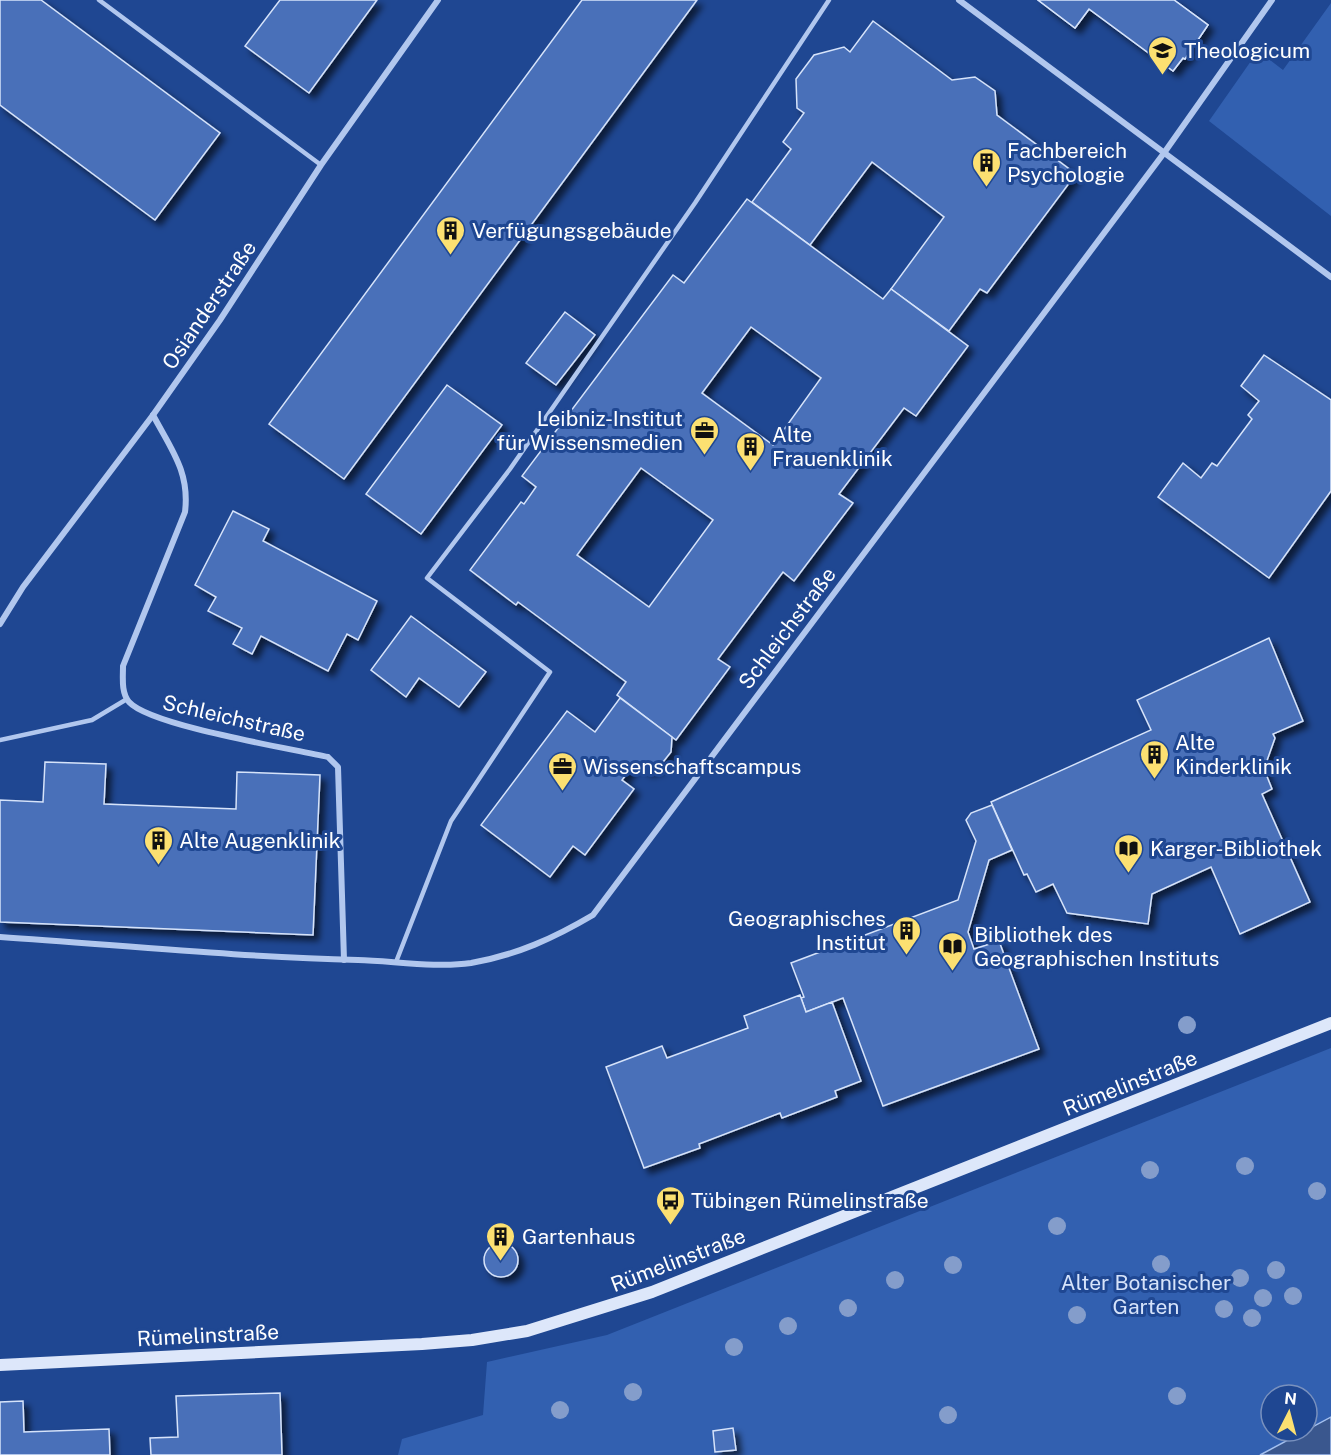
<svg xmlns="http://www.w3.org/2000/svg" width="1331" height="1455" font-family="'Public Sans',sans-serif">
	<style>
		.green { fill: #3260b0; fill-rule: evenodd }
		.water { fill: #3a578e; stroke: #a4c0ef; stroke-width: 1.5 }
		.building { fill: #4870b9; stroke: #d6e3fa; stroke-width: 1.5; fill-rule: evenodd; filter: url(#shadow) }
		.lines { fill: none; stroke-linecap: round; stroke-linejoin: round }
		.service { stroke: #b1c7ee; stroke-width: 4.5 }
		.minor { stroke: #b1c7ee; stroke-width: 6 }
		.secondary { stroke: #dde7fa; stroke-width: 12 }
		.tree { fill: #849dcb }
		.labels { text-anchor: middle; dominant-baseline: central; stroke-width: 6; stroke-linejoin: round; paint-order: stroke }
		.poi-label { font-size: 21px; fill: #fff; stroke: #1f4792; text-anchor: start }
		.street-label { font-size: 21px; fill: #fff; stroke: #1f4792 }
		.park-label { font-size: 21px; fill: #d6e3fa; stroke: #1f4792 }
	</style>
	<defs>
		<filter id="shadow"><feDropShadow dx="5.5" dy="5.5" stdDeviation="3" flood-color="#0009"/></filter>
	</defs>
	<rect width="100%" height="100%" fill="#1f4792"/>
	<g class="green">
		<path d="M1331 3V216L1209 121 1258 51 1283 70Z"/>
		<path d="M1331 1048V1455H398L402 1439 483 1415 487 1362 607 1335ZM1271 1395H1307V1431H1271Z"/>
	</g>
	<path class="water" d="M1331 1417V1455H1260Z"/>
	<g class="building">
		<path d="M0 0H41L220 133 155 220 0 105Z"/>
		<path d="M280 0H377L309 93 245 46Z"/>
		<path d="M582 0H697L344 479 269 424Z"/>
		<path d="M1038 0H1174L1208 25 1185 59 1183 58 1173 71 1089 9 1075 28Z"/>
		<path d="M1038 0H1174L1208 25 1185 59 1183 58 1173 71 1089 9 1075 28Z"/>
		<path d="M873 21 952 80 975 77 995 91 997 115 1076 174 987 293 980 289 949 331 891 289 944 217 872 162 810 245 752 202 791 149 783 142 804 113 797 108 796 79 814 55 844 47 850 52Z"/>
		<path d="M747 199 883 299 891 289 968 346 916 416 904 408 839 494 853 503 794 581 783 572 718 659 730 667 676 740 617 695 626 682 518 602 516 605 470 570 521 502 524 504 536 487 522 476 673 275 684 283ZM751 327 821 378 773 445 702 393ZM641 468 713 520 649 607 577 555Z"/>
		<path d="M565 312 595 335 556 385 526 363Z"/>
		<path d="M1264 355 1331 400V491L1269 578 1158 497 1183 463 1201 478 1212 463 1217 466 1252 419 1248 415 1259 401 1241 386Z"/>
		<path d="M447 385 502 425 421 534 366 494Z"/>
		<path d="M233 511 269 529 263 541 377 601 358 640 347 634 328 671 261 636 252 654 233 644 242 628 208 611 216 597 195 585Z"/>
		<path d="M411 616 486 672 459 707 419 678 406 697 371 670Z"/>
		<path d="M1269 638 1303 721 1273 734 1275 738 1264 769 1272 789 1262 794 1310 902 1240 934 1211 867 1152 894 1148 924 1067 913 1053 884 1036 892 1027 874 1024 875 991 802 1151 730 1137 700Z"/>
		<path d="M620 698 672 737 671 752 659 767 647 771 636 762 622 780 634 789 585 855 573 846 550 877 481 825 567 711 595 732Z"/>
		<path d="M45 762 106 764 104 804 236 809 237 772 320 775 313 935 0 922V800L43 802Z"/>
		<path d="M992 805 1012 850 989 860 968 932 974 949 999 941 1039 1049 883 1106 843 998 806 1012 801 998 804 997 791 963 958 900 976 841 966 820 971 813Z"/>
		<path d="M800 995 806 1012 832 1002 861 1081 835 1091 837 1097 782 1118 780 1113 699 1144 700 1148 644 1168 606 1067 662 1046 667 1058 748 1028 744 1016Z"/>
		<circle cx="501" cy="1260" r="17"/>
		<path d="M280 1393 282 1455H151L150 1438 178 1437 176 1396Z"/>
		<path d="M23 1401 24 1432 109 1429 110 1455H0V1402Z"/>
		<path d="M733 1428 736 1450 715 1452 713 1431Z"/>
	</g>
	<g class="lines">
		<g class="service">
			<path d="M99 0 321 165"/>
			<path d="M0 740 92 720 127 699"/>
			<path d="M396 962 451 821 550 672 427 578 510 469 695 203 829 0"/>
		</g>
		<g class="minor">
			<path d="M959 0 1331 277"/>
			<path d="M153 415C171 449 190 472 185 512L123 666C123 678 121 692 129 702 151 726 289 748 328 757L338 767 344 960"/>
			<path d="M0 624 23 587 153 415 220 320 321 165 438 0"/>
			<path d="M0 937C119 945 239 957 358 960 393 961 437 968 471 963 517 955 554 938 593 915L1164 153 1272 0"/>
		</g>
		<path class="secondary" d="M0 1365 422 1344 472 1340 527 1331 652 1292 1331 1023"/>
	</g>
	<g class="tree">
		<circle cx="1187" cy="1025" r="9"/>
		<circle cx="1245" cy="1166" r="9"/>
		<circle cx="1150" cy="1170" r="9"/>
		<circle cx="1317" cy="1191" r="9"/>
		<circle cx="1057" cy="1226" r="9"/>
		<circle cx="1161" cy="1264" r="9"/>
		<circle cx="953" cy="1265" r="9"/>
		<circle cx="1276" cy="1270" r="9"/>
		<circle cx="1240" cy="1278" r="9"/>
		<circle cx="895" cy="1280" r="9"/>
		<circle cx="1293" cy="1296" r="9"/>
		<circle cx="1263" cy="1298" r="9"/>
		<circle cx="848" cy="1308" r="9"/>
		<circle cx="1224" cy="1309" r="9"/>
		<circle cx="1077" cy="1315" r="9"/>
		<circle cx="1252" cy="1318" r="9"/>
		<circle cx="788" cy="1326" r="9"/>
		<circle cx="734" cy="1347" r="9"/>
		<circle cx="633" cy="1392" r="9"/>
		<circle cx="1177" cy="1396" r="9"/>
		<circle cx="560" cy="1410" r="9"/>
		<circle cx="948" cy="1415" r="9"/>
	</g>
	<defs>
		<symbol id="university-pin" viewBox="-11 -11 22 30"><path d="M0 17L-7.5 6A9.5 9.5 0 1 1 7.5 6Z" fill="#fce071" stroke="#1f4792"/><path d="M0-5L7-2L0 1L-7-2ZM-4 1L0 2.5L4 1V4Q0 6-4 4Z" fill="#111"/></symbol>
		<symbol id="building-pin" viewBox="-11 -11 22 30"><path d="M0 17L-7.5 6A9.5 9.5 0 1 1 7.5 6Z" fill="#fce071" stroke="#1f4792"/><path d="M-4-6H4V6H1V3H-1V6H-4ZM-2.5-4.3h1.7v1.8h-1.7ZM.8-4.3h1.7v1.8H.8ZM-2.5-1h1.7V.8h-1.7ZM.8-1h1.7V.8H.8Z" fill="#111"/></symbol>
		<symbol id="office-pin" viewBox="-11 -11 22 30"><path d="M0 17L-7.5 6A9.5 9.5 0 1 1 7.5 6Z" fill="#fce071" stroke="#1f4792"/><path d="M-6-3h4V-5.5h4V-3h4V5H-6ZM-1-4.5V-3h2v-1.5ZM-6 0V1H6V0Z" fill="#111"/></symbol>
		<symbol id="library-pin" viewBox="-11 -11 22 30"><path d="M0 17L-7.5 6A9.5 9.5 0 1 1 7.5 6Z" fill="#fce071" stroke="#1f4792"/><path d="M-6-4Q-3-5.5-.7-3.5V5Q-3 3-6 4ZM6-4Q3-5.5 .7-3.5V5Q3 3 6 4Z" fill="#111"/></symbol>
		<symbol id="bus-pin" viewBox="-11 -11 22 30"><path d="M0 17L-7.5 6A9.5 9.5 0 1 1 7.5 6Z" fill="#fce071" stroke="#1f4792"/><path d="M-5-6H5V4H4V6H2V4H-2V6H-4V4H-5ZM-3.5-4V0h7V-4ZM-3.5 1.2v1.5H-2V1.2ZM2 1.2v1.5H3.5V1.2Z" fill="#111"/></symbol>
	</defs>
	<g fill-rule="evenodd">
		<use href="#university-pin" x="1146" y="34" width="33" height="45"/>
		<use href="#building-pin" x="970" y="146" width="33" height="45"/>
		<use href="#building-pin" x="434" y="214" width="33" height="45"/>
		<use href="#office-pin" x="688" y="414" width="33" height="45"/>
		<use href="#building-pin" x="734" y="430" width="33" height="45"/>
		<use href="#building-pin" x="1138" y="738" width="33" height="45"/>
		<use href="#office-pin" x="546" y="750" width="33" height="45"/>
		<use href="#building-pin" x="142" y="824" width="33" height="45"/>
		<use href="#library-pin" x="1112" y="832" width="33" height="45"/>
		<use href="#building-pin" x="890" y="914" width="33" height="45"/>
		<use href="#library-pin" x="936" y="930" width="33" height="45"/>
		<use href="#bus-pin" x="654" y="1184" width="33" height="45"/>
		<use href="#building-pin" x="484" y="1220" width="33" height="45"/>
	</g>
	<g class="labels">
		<g class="poi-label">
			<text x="1184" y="50">Theologicum</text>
			<text x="1007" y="150">Fachbereich<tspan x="1007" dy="24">Psychologie</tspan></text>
			<text x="472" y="230">Verfügungsgebäude</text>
			<text x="683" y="418" text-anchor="end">Leibniz-Institut<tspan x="683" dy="24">für Wissensmedien</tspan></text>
			<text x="772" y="434">Alte<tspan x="772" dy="24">Frauenklinik</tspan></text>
			<text x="1175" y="742">Alte<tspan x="1175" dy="24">Kinderklinik</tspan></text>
			<text x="583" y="766">Wissenschaftscampus</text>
			<text x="179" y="840">Alte Augenklinik</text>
			<text x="1150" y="848">Karger-Bibliothek</text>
			<text x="886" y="918" text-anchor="end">Geographisches<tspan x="886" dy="24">Institut</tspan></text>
			<text x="974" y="934">Bibliothek des<tspan x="974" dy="24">Geographischen Instituts</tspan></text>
			<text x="691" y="1200">Tübingen Rümelinstraße</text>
			<text x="522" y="1236">Gartenhaus</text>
		</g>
		<g class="street-label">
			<text transform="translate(209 305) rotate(-56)">Osianderstraße</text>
			<text transform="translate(787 628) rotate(-53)">Schleichstraße</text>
			<text transform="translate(234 718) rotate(13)">Schleichstraße</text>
			<text transform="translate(1130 1083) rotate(-22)">Rümelinstraße</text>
			<text transform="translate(678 1260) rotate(-21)">Rümelinstraße</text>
			<text transform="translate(208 1335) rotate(-3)">Rümelinstraße</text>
		</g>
		<g class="park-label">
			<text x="1146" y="1282">Alter Botanischer<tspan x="1146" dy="24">Garten</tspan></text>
		</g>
	</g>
	<g transform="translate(1289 1413) rotate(6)"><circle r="28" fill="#1f4792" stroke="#7991be" stroke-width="1.5"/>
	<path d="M0-4.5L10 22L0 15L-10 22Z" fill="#fce071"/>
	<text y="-9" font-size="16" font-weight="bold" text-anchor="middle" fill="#ffffff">N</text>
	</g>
</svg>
